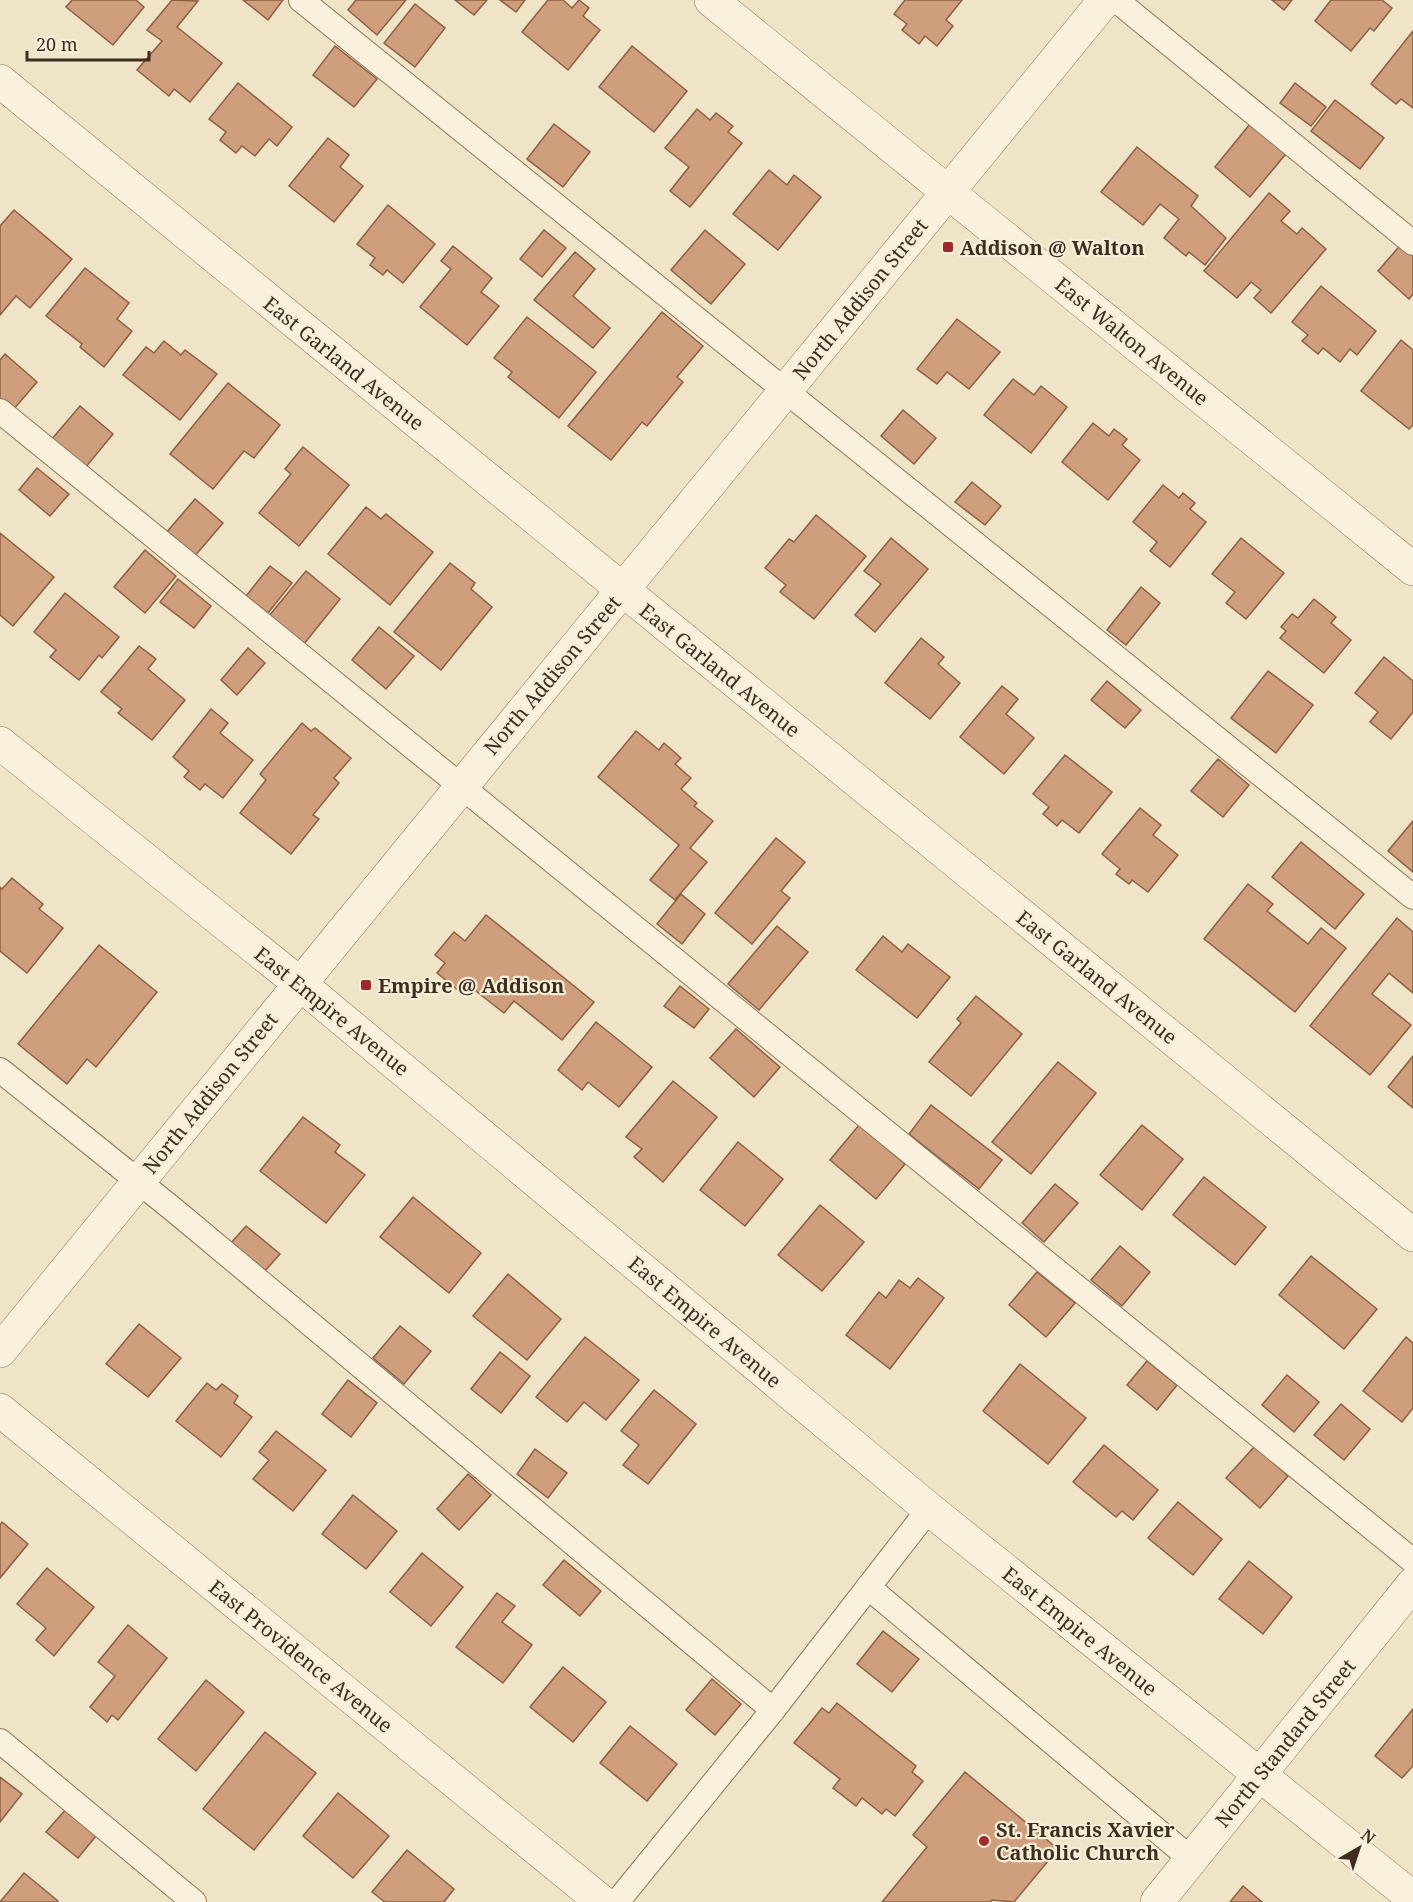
<svg xmlns="http://www.w3.org/2000/svg" width="1413" height="1902" font-family="'Noto Serif',serif">
	<style>
		.building { fill: #cf9f7d; stroke: #8d5f41; stroke-width: 1.5 }
		.lines { fill: none; stroke-linecap: round; stroke-linejoin: round }
		.service-casing { stroke: #8d765c; stroke-width: 26 }
		.minor-casing { stroke: #8d765c; stroke-width: 34 }
		.tertiary-casing { stroke: #8d765c; stroke-width: 34 }
		.service { stroke: #faf1dc; stroke-width: 24 }
		.minor { stroke: #faf1dc; stroke-width: 33 }
		.tertiary { stroke: #faf1dc; stroke-width: 33 }
		.poi-dot { fill: #9e2a2b; stroke: #f7eed8; stroke-width: 2 }
		.labels { text-anchor: middle; dominant-baseline: central; stroke-width: 4.5; stroke-linejoin: round; paint-order: stroke }
		.poi-label { font-size: 20px; font-weight: bold; fill: #3d2e20; stroke: #f7eed8; text-anchor: start }
		.street-label { font-size: 20px; fill: #3d2e20; stroke: #f7eed8 }
	</style>
	<rect width="100%" height="100%" fill="#f0e4c8"/>
	<g class="building">
		<path d="M72 0H136L144 7 113 45 66 7Z"/>
		<path d="M172 0 198 1 177 27 222 63 190 102 174 89 169 96 137 70 162 41 147 30Z"/>
		<path d="M243 0H283L268 20Z"/>
		<path d="M356 0H406L377 35 348 10Z"/>
		<path d="M455 0H487L474 15Z"/>
		<path d="M500 0H525L516 12Z"/>
		<path d="M548 0H563L572 8 579 0 589 8 583 16 600 30 568 70 522 32Z"/>
		<path d="M905 0H962L946 20 953 26 937 46 925 36 919 44 902 30 907 24 894 14Z"/>
		<path d="M1272 0H1292L1284 10Z"/>
		<path d="M1331 0H1382L1392 8 1374 31 1370 28 1351 51 1315 21Z"/>
		<path d="M415 4 445 28 415 67 384 43Z"/>
		<path d="M1413 31V108L1401 99 1396 104 1371 84Z"/>
		<path d="M335 46 377 79 354 107 313 75Z"/>
		<path d="M632 46 687 91 654 132 599 87Z"/>
		<path d="M238 83 292 127 277 146 269 139 255 156 242 146 236 153 220 140 226 132 209 119Z"/>
		<path d="M1295 83 1326 107 1311 126 1280 103Z"/>
		<path d="M1335 100 1384 138 1360 169 1311 131Z"/>
		<path d="M697 109 710 120 716 113 733 126 728 132 742 143 690 207 670 191 689 167 665 148Z"/>
		<path d="M1254 119 1290 149 1250 197 1215 167Z"/>
		<path d="M554 124 590 152 563 187 527 159Z"/>
		<path d="M328 138 349 155 340 167 363 186 334 222 289 186Z"/>
		<path d="M1137 147 1198 196 1191 206 1226 238 1205 265 1189 252 1186 256 1164 238 1179 219 1160 204 1143 225 1101 192Z"/>
		<path d="M769 170 787 185 794 175 821 197 778 250 733 214Z"/>
		<path d="M1269 193 1290 211 1281 221 1297 234 1302 228 1326 249 1271 313 1254 298 1261 290 1251 282 1237 298 1204 271Z"/>
		<path d="M388 205 435 244 403 283 387 270 383 275 370 265 375 258 357 244Z"/>
		<path d="M14 210 72 259 30 308 16 296 0 315V226Z"/>
		<path d="M544 230 566 248 542 277 520 259Z"/>
		<path d="M705 230 745 264 711 304 671 270Z"/>
		<path d="M1404 241 1413 249V294L1409 299 1378 271Z"/>
		<path d="M453 246 492 278 481 292 499 306 467 345 420 307 451 269 441 261Z"/>
		<path d="M575 252 595 269 573 296 610 328 593 348 534 300Z"/>
		<path d="M85 268 129 303 117 319 132 331 104 367 80 347 82 344 46 316Z"/>
		<path d="M1321 286 1376 331 1357 355 1350 349 1340 362 1323 348 1318 354 1302 341 1308 335 1292 322Z"/>
		<path d="M662 312 703 346 677 377 683 382 647 426 642 422 611 460 568 426Z"/>
		<path d="M527 317 596 372 559 418 508 377 512 372 494 358Z"/>
		<path d="M957 319 1000 352 969 389 947 372 937 384 917 369Z"/>
		<path d="M1401 340 1413 350V425L1409 429 1361 391Z"/>
		<path d="M164 341 181 355 185 350 217 374 180 420 123 375 146 347 154 353Z"/>
		<path d="M5 354 37 382 13 410 0 399V360Z"/>
		<path d="M1013 379 1034 395 1041 386 1067 407 1031 453 984 415Z"/>
		<path d="M228 383 280 425 254 458 244 451 213 489 170 454Z"/>
		<path d="M80 406 113 434 85 468 51 440Z"/>
		<path d="M903 410 936 438 914 464 881 436Z"/>
		<path d="M1093 423 1109 436 1114 429 1127 439 1122 445 1140 460 1108 500 1062 462Z"/>
		<path d="M303 447 349 485 299 546 259 513 291 474 285 469Z"/>
		<path d="M37 468 69 494 50 516 19 490Z"/>
		<path d="M972 482 1001 506 985 525 955 502Z"/>
		<path d="M1163 485 1179 498 1183 493 1195 503 1190 509 1206 522 1170 567 1150 551 1157 542 1133 522Z"/>
		<path d="M195 499 223 523 194 557 166 533Z"/>
		<path d="M366 507 381 519 386 514 433 552 390 605 328 554Z"/>
		<path d="M816 515 866 556 814 619 780 592 786 585 765 568 789 539 794 542Z"/>
		<path d="M0 533 54 577 13 626 0 615Z"/>
		<path d="M891 538 928 569 875 632 855 615 881 584 864 571Z"/>
		<path d="M1241 538 1284 573 1246 619 1226 603 1235 592 1212 574Z"/>
		<path d="M145 550 176 576 145 613 114 587Z"/>
		<path d="M450 563 475 583 471 589 492 607 441 670 394 632Z"/>
		<path d="M270 566 292 583 268 613 246 596Z"/>
		<path d="M306 571 340 599 304 644 269 616Z"/>
		<path d="M178 579 211 606 194 628 160 602Z"/>
		<path d="M1141 587 1160 603 1126 645 1107 630Z"/>
		<path d="M65 593 119 637 102 658 99 655 79 680 50 657 56 650 34 632Z"/>
		<path d="M1314 599 1336 617 1331 623 1351 640 1324 673 1280 638 1286 631 1281 627 1292 614 1298 618Z"/>
		<path d="M379 627 414 656 386 689 352 660Z"/>
		<path d="M921 638 944 657 938 664 960 683 930 719 885 683Z"/>
		<path d="M139 646 156 659 148 669 185 700 152 740 118 713 122 709 101 692Z"/>
		<path d="M248 648 265 663 237 695 221 680Z"/>
		<path d="M1384 657 1413 681V712L1391 739 1370 722 1378 712 1355 693Z"/>
		<path d="M1268 671 1313 705 1276 753 1231 718Z"/>
		<path d="M1107 681 1141 710 1125 728 1091 700Z"/>
		<path d="M1002 686 1018 699 1006 714 1034 738 1004 774 960 737Z"/>
		<path d="M211 709 228 723 220 733 253 760 223 798 205 784 200 790 184 777 189 771 173 757Z"/>
		<path d="M302 723 311 731 315 728 351 758 334 778 339 783 313 815 319 819 291 854 240 813 266 780 260 774Z"/>
		<path d="M636 731 659 750 664 743 681 758 675 764 691 778 681 789 697 803 694 806 713 821 690 848 707 862 675 900 650 880 679 845 598 777Z"/>
		<path d="M1065 755 1112 792 1079 833 1062 820 1057 826 1043 814 1049 807 1033 794Z"/>
		<path d="M1218 759 1249 785 1223 817 1191 791Z"/>
		<path d="M1140 808 1161 825 1153 835 1178 855 1148 892 1132 880 1129 884 1116 874 1120 869 1102 854Z"/>
		<path d="M1413 821V872L1388 851Z"/>
		<path d="M776 838 805 862 781 891 790 898 752 944 715 913Z"/>
		<path d="M1301 842 1364 894 1335 929 1272 877Z"/>
		<path d="M12 878 43 904 39 909 63 928 27 973 0 951V887L2 889Z"/>
		<path d="M1248 884 1273 904 1267 911 1308 944 1321 928 1346 948 1295 1012 1204 939Z"/>
		<path d="M681 894 705 914 682 944 657 924Z"/>
		<path d="M486 915 594 1002 562 1040 514 1001 504 1013 472 988 465 996 437 973 445 963 435 955 454 932 465 941Z"/>
		<path d="M1397 918 1413 932V993L1389 973 1372 994 1411 1025 1370 1075 1310 1026Z"/>
		<path d="M777 926 808 952 759 1010 728 984Z"/>
		<path d="M883 936 902 952 908 944 950 977 917 1018 856 970Z"/>
		<path d="M99 945 157 992 96 1067 87 1059 67 1084 18 1044Z"/>
		<path d="M680 986 709 1009 694 1028 664 1006Z"/>
		<path d="M976 996 1022 1034 971 1096 929 1062 961 1023 957 1019Z"/>
		<path d="M596 1022 652 1067 619 1107 588 1082 582 1090 558 1070Z"/>
		<path d="M736 1029 780 1067 754 1097 710 1058Z"/>
		<path d="M1413 1056V1108L1388 1087Z"/>
		<path d="M1058 1062 1096 1093 1031 1174 992 1142Z"/>
		<path d="M673 1081 717 1117 663 1182 634 1157 642 1149 626 1137Z"/>
		<path d="M931 1105 1002 1160 979 1189 909 1134Z"/>
		<path d="M303 1117 340 1145 335 1152 365 1175 326 1223 260 1171Z"/>
		<path d="M859 1125 905 1164 876 1199 830 1160Z"/>
		<path d="M1142 1125 1183 1159 1142 1210 1100 1175Z"/>
		<path d="M738 1142 783 1179 745 1226 700 1190Z"/>
		<path d="M1204 1177 1266 1227 1235 1265 1173 1215Z"/>
		<path d="M1055 1184 1078 1203 1044 1242 1022 1223Z"/>
		<path d="M413 1197 481 1253 449 1293 380 1237Z"/>
		<path d="M820 1205 864 1242 822 1291 778 1255Z"/>
		<path d="M246 1226 280 1254 264 1272 231 1243Z"/>
		<path d="M1120 1246 1150 1272 1122 1306 1091 1280Z"/>
		<path d="M1311 1256 1377 1309 1344 1349 1279 1295Z"/>
		<path d="M1037 1272 1075 1303 1046 1337 1009 1305Z"/>
		<path d="M508 1274 561 1319 527 1360 473 1316Z"/>
		<path d="M918 1278 944 1298 890 1369 846 1335 879 1292 886 1298 899 1280 910 1288Z"/>
		<path d="M139 1324 181 1358 148 1397 106 1364Z"/>
		<path d="M400 1326 431 1351 404 1384 373 1358Z"/>
		<path d="M585 1337 639 1380 606 1420 584 1402 567 1422 536 1397Z"/>
		<path d="M1406 1337 1413 1343V1408L1402 1422 1363 1391Z"/>
		<path d="M500 1352 530 1376 501 1413 471 1389Z"/>
		<path d="M1147 1361 1177 1385 1157 1410 1127 1385Z"/>
		<path d="M1020 1364 1086 1418 1048 1464 983 1411Z"/>
		<path d="M1287 1375 1319 1402 1294 1432 1262 1405Z"/>
		<path d="M348 1380 377 1403 351 1437 322 1414Z"/>
		<path d="M207 1383 216 1390 222 1384 238 1396 234 1403 252 1417 221 1457 176 1421Z"/>
		<path d="M654 1390 696 1424 648 1484 623 1465 639 1445 621 1431Z"/>
		<path d="M1341 1404 1370 1429 1344 1460 1314 1435Z"/>
		<path d="M276 1431 326 1470 293 1511 253 1479 269 1460 259 1452Z"/>
		<path d="M1104 1445 1158 1490 1133 1520 1122 1511 1116 1517 1073 1482Z"/>
		<path d="M1255 1446 1288 1476 1260 1508 1226 1478Z"/>
		<path d="M535 1449 567 1473 548 1498 517 1474Z"/>
		<path d="M468 1474 491 1495 459 1530 437 1509Z"/>
		<path d="M353 1495 397 1531 366 1569 322 1534Z"/>
		<path d="M1178 1502 1222 1539 1193 1575 1148 1538Z"/>
		<path d="M2 1522 28 1544 0 1578V1525Z"/>
		<path d="M422 1553 463 1587 431 1626 390 1592Z"/>
		<path d="M564 1560 601 1591 580 1616 543 1585Z"/>
		<path d="M1249 1561 1292 1597 1263 1634 1219 1599Z"/>
		<path d="M47 1568 94 1607 54 1656 36 1640 46 1628 17 1604Z"/>
		<path d="M497 1593 515 1606 502 1622 532 1645 503 1683 456 1647Z"/>
		<path d="M128 1625 167 1658 118 1720 112 1715 107 1722 90 1707 115 1676 98 1662Z"/>
		<path d="M883 1631 919 1659 892 1692 857 1664Z"/>
		<path d="M563 1667 606 1702 573 1742 530 1707Z"/>
		<path d="M712 1679 741 1704 715 1735 686 1710Z"/>
		<path d="M206 1680 244 1712 196 1771 158 1739Z"/>
		<path d="M837 1703 916 1766 912 1772 923 1781 895 1816 886 1809 882 1814 862 1798 856 1806 833 1788 840 1779 794 1743 822 1708 829 1713Z"/>
		<path d="M1413 1709V1766L1402 1778 1375 1756Z"/>
		<path d="M630 1726 677 1764 647 1801 600 1763Z"/>
		<path d="M265 1732 316 1773 254 1850 203 1809Z"/>
		<path d="M965 1772 1058 1849 1014 1902 992 1900 990 1902H882L927 1847 913 1835Z"/>
		<path d="M0 1777 22 1794 0 1822Z"/>
		<path d="M338 1793 389 1836 353 1878 303 1836Z"/>
		<path d="M66 1809 96 1836 78 1858 46 1832Z"/>
		<path d="M407 1850 454 1889 444 1902H385L372 1892Z"/>
		<path d="M24 1873 58 1901 57 1902H0Z"/>
		<path d="M1243 1886 1262 1902H1230Z"/>
	</g>
	<g class="lines">
		<defs>
			<g id="service">
				<path d="M301 0 1413 897"/>
				<path d="M1116 0 1413 243"/>
				<path d="M0 411 1413 1561"/>
				<path d="M0 1070 174 1210 773 1710"/>
				<path d="M868 1587 1191 1859"/>
				<path d="M0 1741 194 1902"/>
				<path d="M617 1902 773 1710 929 1509"/>
			</g>
			<g id="minor">
				<path d="M711 0 1413 569"/>
				<path d="M0 81 1413 1235"/>
				<path d="M0 1410 602 1902"/>
				<path d="M1157 1902 1413 1584"/>
			</g>
			<g id="tertiary">
				<path d="M0 743 299 983 929 1509 1413 1898"/>
				<path d="M0 1351 1105 0"/>
			</g>
		</defs>
		<use href="#service" class="service-casing"/>
		<use href="#minor" class="minor-casing"/>
		<use href="#tertiary" class="tertiary-casing"/>
		<use href="#service" class="service"/>
		<use href="#minor" class="minor"/>
		<use href="#tertiary" class="tertiary"/>
	</g>
	<g class="poi-dot">
		<rect x="942" y="241" width="12" height="12" rx="3"/>
		<rect x="360" y="979" width="12" height="12" rx="3"/>
		<circle cx="984" cy="1841" r="6"/>
	</g>
	<g class="labels">
		<g class="poi-label">
			<text x="960" y="247">Addison @ Walton</text>
			<text x="378" y="985">Empire @ Addison</text>
			<text x="996" y="1829">St. Francis Xavier<tspan x="996" dy="23">Catholic Church</tspan></text>
		</g>
		<g class="street-label">
			<text transform="translate(860 299) rotate(-51)">North Addison Street</text>
			<text transform="translate(1132 341) rotate(39)">East Walton Avenue</text>
			<text transform="translate(344 363) rotate(39)">East Garland Avenue</text>
			<text transform="translate(720 670) rotate(39)">East Garland Avenue</text>
			<text transform="translate(552 675) rotate(-50)">North Addison Street</text>
			<text transform="translate(1097 977) rotate(39)">East Garland Avenue</text>
			<text transform="translate(332 1011) rotate(39)">East Empire Avenue</text>
			<text transform="translate(210 1093) rotate(-51)">North Addison Street</text>
			<text transform="translate(705 1322) rotate(40)">East Empire Avenue</text>
			<text transform="translate(1080 1631) rotate(39)">East Empire Avenue</text>
			<text transform="translate(301 1656) rotate(39)">East Providence Avenue</text>
			<text transform="translate(1285 1743) rotate(-51)">North Standard Street</text>
		</g>
	</g>
	<g transform="translate(1359 1848) rotate(39)" stroke="#f7eed8" stroke-width="4.5" paint-order="stroke">
	<path d="M0-4.5L10 22L0 15L-10 22Z" fill="#3d2e20"/>
	<text y="-9" font-size="16" font-weight="bold" text-anchor="middle" fill="#3d2e20">N</text>
	</g>
	<path d="M27 51v9h122v-9" fill="none" stroke="#3d2e20" stroke-width="3"/>
	<text x="36" y="51" font-size="18" fill="#3d2e20" stroke="#f7eed8" stroke-width="4.5" paint-order="stroke">20 m</text>
</svg>
